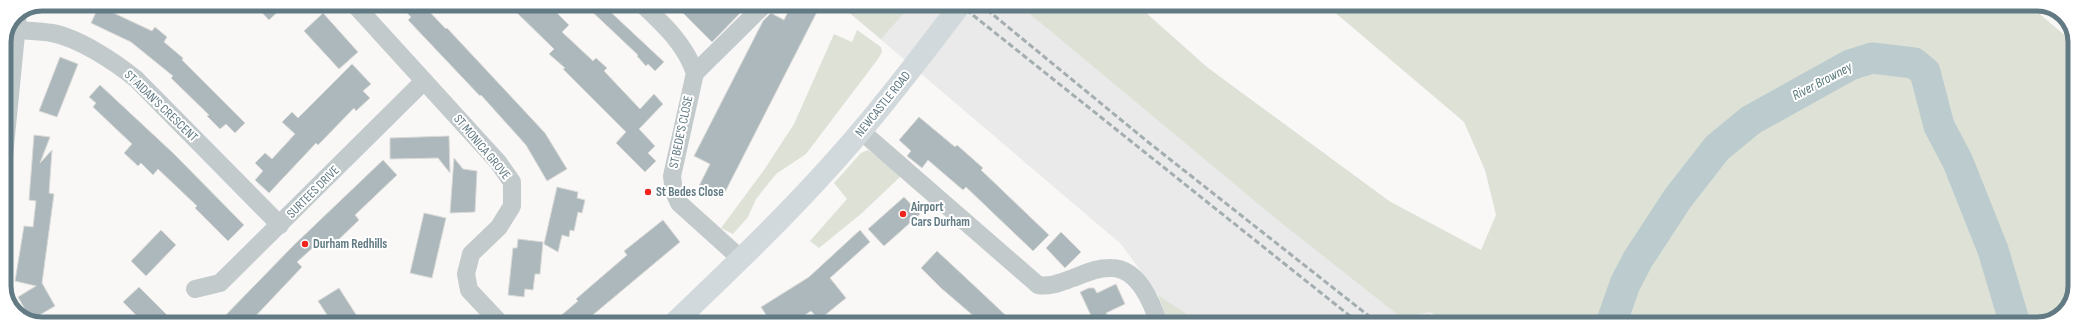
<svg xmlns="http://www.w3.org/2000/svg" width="2079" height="328" font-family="'Sofia Sans Condensed',sans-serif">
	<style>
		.built { fill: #e9eae9 }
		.green { fill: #dde1d6 }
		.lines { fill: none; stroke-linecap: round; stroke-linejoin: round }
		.river { stroke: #bcccce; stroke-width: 31 }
		.building { fill: #acb8bb; stroke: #dadad8 }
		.street { stroke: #c3cacc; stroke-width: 18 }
		.highway { stroke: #d2d9dc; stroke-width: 22 }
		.rail { stroke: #a4aeb1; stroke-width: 3; stroke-dasharray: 6 3; stroke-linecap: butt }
		.poi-dot { fill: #f0241e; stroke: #fff; stroke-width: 1.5 }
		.labels { text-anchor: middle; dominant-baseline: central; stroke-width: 4; stroke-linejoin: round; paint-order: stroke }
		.street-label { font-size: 13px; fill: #617a83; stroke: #fff }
		.poi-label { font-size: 13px; font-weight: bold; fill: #617a83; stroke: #fff; text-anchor: start }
		.water-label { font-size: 14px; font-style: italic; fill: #5c7b7d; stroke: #fff }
		.rim { fill: none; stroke: #617a83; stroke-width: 5 }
	</style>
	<rect width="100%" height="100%" fill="#f9f8f6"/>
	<path class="built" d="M839 4H1136L1208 68 1389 201 1434 324H1202L1158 295 1121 244Z"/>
	<g class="green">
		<path d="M839 4H912L881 39Z"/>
		<path d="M1018 4H1136L1208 68 1389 201 1481 250 1496 215 1485 170 1464 122 1325 4H2028L2075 44V292L2062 315 2037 324H1453L1429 312 1402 318 1279 221Z"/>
		<path d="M857 30 881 47 882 52 878 59 806 154 776 174 756 199 748 217 733 234 721 228 764 170 794 124 834 34 852 42Z"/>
		<path d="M868 150 902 175 862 213 819 248 810 241 847 199 834 183 861 153Z"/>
		<path d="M1158 295 1202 324H1169Z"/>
	</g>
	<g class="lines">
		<path class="river" d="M1611 324 1625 284 1638 259 1678 198 1717 148 1751 120 1850 65 1872 58 1914 63 1925 72 1939 126 1958 162 1993 250 2015 324"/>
	</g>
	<g class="building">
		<path d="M254 4H286L269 20Z"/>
		<path d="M399 4H422L446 29 447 28 545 133 567 169 547 181 526 145 481 95 480 96 408 20 411 17Z"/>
		<path d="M508 4H548L569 25 562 32 593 61 596 58 607 68 604 71 640 109 654 94 663 104 639 129 655 146 648 153 656 161 645 172 616 143 626 132 563 69 565 68 549 54 554 49Z"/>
		<path d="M584 4H602L664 62 655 71 648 64 646 66 637 56 638 55Z"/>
		<path d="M690 4H749L712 42 682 12Z"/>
		<path d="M792 4H821L722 198 699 186 710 164 694 156 763 21 771 13 784 20Z"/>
		<path d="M103 8 152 31 155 27 167 37 164 42 183 58 182 60 245 123 235 133 226 124 220 129 207 116 209 115 171 78 173 76 131 42 91 23 97 10 102 12Z"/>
		<path d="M323 13 358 52 339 69 304 31Z"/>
		<path d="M60 57 78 64 57 117 39 111Z"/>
		<path d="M352 64 371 84 363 91 370 98 356 111 354 108 318 145 316 143 269 193 255 180 263 171 255 163 265 153 272 159 295 134 282 122 292 112 298 118Z"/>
		<path d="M100 85 173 153 244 225 228 241 195 208 197 206 158 169 153 175 141 163 138 166 124 153 132 144 93 107 96 103 89 97Z"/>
		<path d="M919 117 955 147 957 145 983 168 981 170 1049 235 1033 251 966 187 963 190 928 160 922 168 907 156 911 151 899 140Z"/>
		<path d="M34 135 50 137 40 163 52 150 49 193 54 194 42 283 55 306 31 320 18 297 36 286 15 281 24 226 33 227 36 201 29 200Z"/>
		<path d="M449 136 450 173 438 158 390 159V138Z"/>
		<path d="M454 158 463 169 477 171 475 212 450 213Z"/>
		<path d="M383 160 397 175 355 215 359 220 334 244 329 239 321 246 318 243 297 262 302 267 248 324H217L294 245Z"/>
		<path d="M557 187 578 192 577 198 585 200 582 213 578 212 574 231 570 230 569 237 562 235 558 252 544 244Z"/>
		<path d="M904 197 920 214 884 246 868 229Z"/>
		<path d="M424 213 446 218 432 278 410 273Z"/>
		<path d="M663 220 680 242 582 324H551L578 301 576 299 627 255 624 251Z"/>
		<path d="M161 230 176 245 146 276 131 261Z"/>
		<path d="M860 230 870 242 830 278 846 298 819 320 811 311 791 324H772L761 307 809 277Z"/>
		<path d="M1061 232 1081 252 1065 268 1046 248Z"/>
		<path d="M518 239 543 242 540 274H535L533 290 525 289 524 297 508 295 513 248H517Z"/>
		<path d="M937 251 966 278 1015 324H983L941 288 921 268Z"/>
		<path d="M1116 284 1125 304 1106 313 1112 324H1095L1080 292 1089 288H1094L1097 293Z"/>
		<path d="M139 287 176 324H145L123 302Z"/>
		<path d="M339 288 362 324H333L318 301Z"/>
	</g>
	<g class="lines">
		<g class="street">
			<path d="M354 4 498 162 512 182V206L499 227 471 254 466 274 469 290 501 324"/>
			<path d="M642 4C664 25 685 44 695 73L672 176 674 192 679 203 741 259"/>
			<path d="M17 30C29 31 40 31 52 33 79 38 115 62 136 79L280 225"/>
			<path d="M695 73 765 4"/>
			<path d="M861 131 1038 285C1051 287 1061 282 1073 278 1086 273 1099 267 1112 268 1139 269 1152 303 1159 324"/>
			<path d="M4 156 18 14"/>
			<path d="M195 289 220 283 424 81"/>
		</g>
		<path class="highway" d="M673 324C738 262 803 200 861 131 896 90 928 47 961 4"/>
		<g class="rail">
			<path d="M959 4 1360 324"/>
			<path d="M980 4 1148 142 1379 324"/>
		</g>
	</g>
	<g class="poi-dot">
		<circle cx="648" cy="192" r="4"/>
		<circle cx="903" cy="214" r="4"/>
		<circle cx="305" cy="244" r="4"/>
	</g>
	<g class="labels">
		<g class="street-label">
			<text transform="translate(883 104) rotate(-51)">NEWCASTLE ROAD</text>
			<text transform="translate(161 106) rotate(44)">ST AIDAN'S CRESCENT</text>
			<text transform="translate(681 132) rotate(-78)">ST BEDE'S CLOSE</text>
			<text transform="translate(482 147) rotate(50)">ST MONICA GROVE</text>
			<text transform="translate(313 192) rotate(-45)">SURTEES DRIVE</text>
		</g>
		<g class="poi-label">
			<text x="656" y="192">St Bedes Close</text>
			<text x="911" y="207">Airport<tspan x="911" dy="15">Cars Durham</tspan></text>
			<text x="313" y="244">Durham Redhills</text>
		</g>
		<g class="water-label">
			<text transform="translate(1822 81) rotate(-28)">River Browney</text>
		</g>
	</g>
	<path d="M0 0H2079V328H0ZM42 11H2037A31 31 0 0 1 2068 42V286A31 31 0 0 1 2037 317H42A31 31 0 0 1 11 286V42A31 31 0 0 1 42 11Z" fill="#fff" fill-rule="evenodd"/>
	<path class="rim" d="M42 11H2037A31 31 0 0 1 2068 42V286A31 31 0 0 1 2037 317H42A31 31 0 0 1 11 286V42A31 31 0 0 1 42 11Z"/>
</svg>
